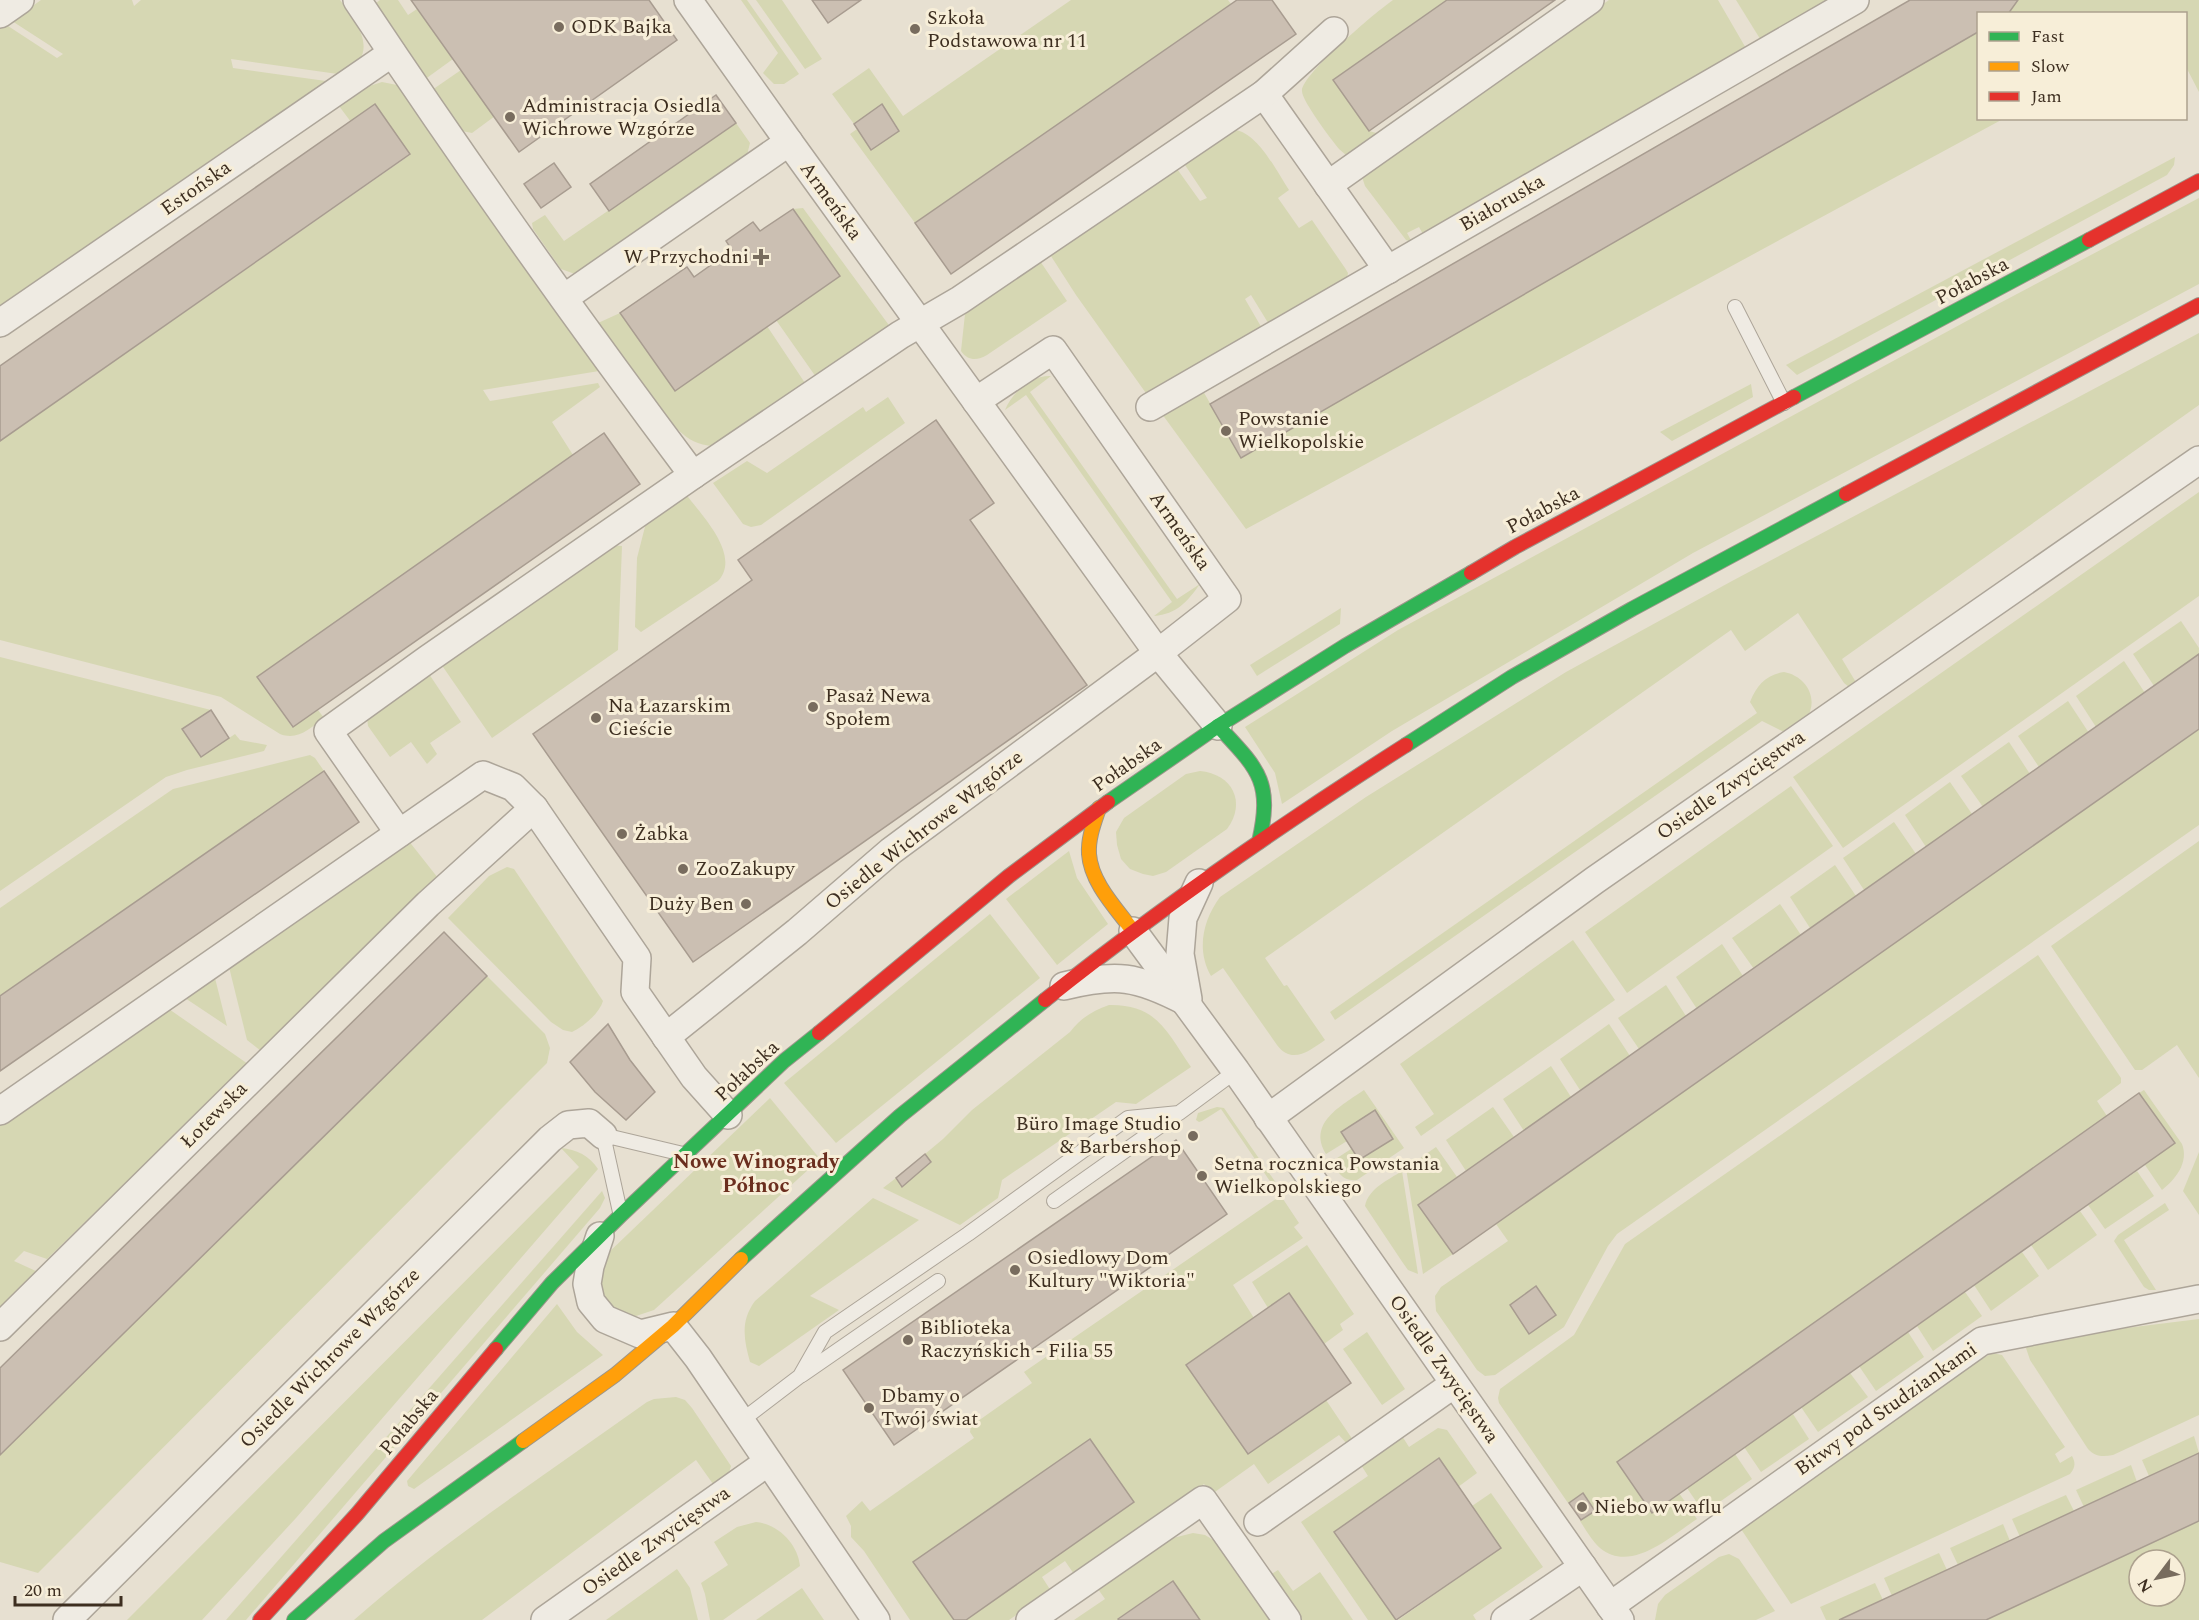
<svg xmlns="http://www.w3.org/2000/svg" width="2199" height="1620" font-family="Spectral,serif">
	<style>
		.green { fill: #d6d7b3; fill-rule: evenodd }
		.building { fill: #cbbfb2; stroke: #a89c90; stroke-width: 1.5 }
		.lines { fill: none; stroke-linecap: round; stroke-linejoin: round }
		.lane-casing { stroke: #ada599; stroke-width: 16 }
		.street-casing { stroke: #ada599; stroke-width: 30 }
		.fast-casing { stroke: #9c958a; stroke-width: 16 }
		.slow-casing { stroke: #9c958a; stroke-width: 16 }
		.jam-casing { stroke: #9c958a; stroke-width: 16 }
		.lane { stroke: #efebe3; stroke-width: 14 }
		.street { stroke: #efebe3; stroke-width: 27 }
		.fast { stroke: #30b455; stroke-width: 14 }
		.slow { stroke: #ff9f0a; stroke-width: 14 }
		.jam { stroke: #e5322d; stroke-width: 14 }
		.poi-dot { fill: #786c5e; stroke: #f7eed8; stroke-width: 2 }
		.labels { text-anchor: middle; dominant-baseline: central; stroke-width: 6; stroke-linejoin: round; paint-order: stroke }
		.poi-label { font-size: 20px; fill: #3d2e20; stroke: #f7eed8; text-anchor: start }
		.street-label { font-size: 20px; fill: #3d2e20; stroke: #f7eed8 }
		.neighbourhood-label { font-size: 21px; font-weight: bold; fill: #6b2e1e; stroke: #f7eed8 }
	</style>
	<rect width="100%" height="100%" fill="#e7e0d1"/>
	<g class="green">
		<path d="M41 0H132L134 6 141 0H340C352 16 373 41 359 61 355 66 349 71 345 75L231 59 233 68 333 82 0 315V28L5 24 57 58 63 54 12 21Z"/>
		<path d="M380 0H398L408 15 417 9 453 59 424 80 372 6Z"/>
		<path d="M741 0H747L799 74 784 84H774L763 73 778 53Z"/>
		<path d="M756 0H782L822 59 805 69Z"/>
		<path d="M1071 0H1228L1231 4 915 223 850 134 857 129 871 149 899 130 882 104 854 124 832 94 869 68 903 116Z"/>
		<path d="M1393 0H1447L1333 80 1369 131 1380 134 1346 155 1339 149C1331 139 1302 101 1302 91 1301 75 1377 11 1393 0Z"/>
		<path d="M1609 0H1718L1747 50 1424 236 1419 227 1407 233 1412 242 1406 240 1365 186 1362 177 1367 170Z"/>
		<path d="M1736 0H1836L1762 42Z"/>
		<path d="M2018 0H2199V92L2186 67V14H2008Z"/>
		<path d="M1978 32V118L2003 119 1246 529 1162 414 1203 391 1241 457Z"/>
		<path d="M461 70 495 116 472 133 462 131 432 90Z"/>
		<path d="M382 82 397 85 402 90 597 365 599 371 483 390 490 401 598 383 600 387 552 422 573 455 258 677 292 727 318 710 324 718C310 728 298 741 280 734L221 697 0 640V441L410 155 376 105 351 122 339 106 363 88Z"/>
		<path d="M736 123 750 143 747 155 575 274 561 269 533 229 532 223 545 215 564 241Z"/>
		<path d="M1235 130C1258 133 1277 172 1289 190L1278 198 1299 228 1312 220 1345 268 1348 273 1347 278 1270 326 1251 295 1245 299 1263 330 1148 396 1076 295 1049 253 1175 166 1200 201 1207 198 1183 162 1228 131Z"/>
		<path d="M2175 157 2174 165 2167 175 1797 375 1786 365Z"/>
		<path d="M2199 198V284L1693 553 1392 731 1282 804 1275 773 1245 727 1398 630 1998 304Z"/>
		<path d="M803 208 891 328 816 377 776 320 840 276 793 209Z"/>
		<path d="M1040 261 1067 301 987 355C977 361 968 361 961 351L965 314Z"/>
		<path d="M620 313 675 391 767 326 805 383 714 446C697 445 689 440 677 429L598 323Z"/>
		<path d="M2199 333V405L1842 659 1857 684 1849 687 1844 683 1798 613 1745 651 1731 630 1265 958 1284 986 1287 985 1325 1040C1309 1051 1292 1065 1277 1045L1223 968 1211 976C1196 950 1203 920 1220 897L1366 797 1566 672 1732 581Z"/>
		<path d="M1051 376 1030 392 1177 599 1200 584C1187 602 1177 614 1154 616L1172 602 1026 395 1005 410C1012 392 1032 375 1051 376Z"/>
		<path d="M1751 384 1753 397 1672 441 1660 432Z"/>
		<path d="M888 397 905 423 761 525 751 527 743 524 713 483 747 461 767 473 863 407 866 412Z"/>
		<path d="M2199 492V596L1843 848 1793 777Z"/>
		<path d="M685 493C701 515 742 555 718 581L641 632 635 627 637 558 647 519Z"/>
		<path d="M611 545 622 546 618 650 492 738 441 664Z"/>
		<path d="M1341 608 1340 624 1257 676 1250 665Z"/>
		<path d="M2181 621 2199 648V654L2154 686 2133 654Z"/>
		<path d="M0 657 211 710 182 729 201 757 235 734 240 740 267 745 264 751 187 770 166 777 0 891Z"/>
		<path d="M2124 661 2145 693 2096 727 2076 696Z"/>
		<path d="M1784 672C1806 676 1820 699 1806 719 1802 725 1794 730 1788 734L1762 721 1335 1020 1330 1012 1757 713 1750 702C1757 685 1766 675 1784 672Z"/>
		<path d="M429 674 461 722 430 743 437 754 427 764 411 742 390 757 368 726 367 718Z"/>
		<path d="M2068 701 2089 733 2039 767 2018 736Z"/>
		<path d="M2199 729V825L1617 1234 1608 1246 1564 1327 1495 1375 1485 1376 1477 1370 1436 1311 1435 1296 1441 1287 1508 1241 1496 1224ZM1536 1287 1556 1315 1529 1334 1510 1305Z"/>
		<path d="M2009 742 2030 774 1983 807 1961 776Z"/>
		<path d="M310 755 315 758 324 771 0 996V908L173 789Z"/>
		<path d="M1200 771C1232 774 1247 802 1227 829L1166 872 1153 876 1143 874 1130 869 1121 859 1117 845 1116 832 1124 818 1186 774Z"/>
		<path d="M1950 782 1972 814 1926 847 1905 815Z"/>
		<path d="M1791 786 1833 846 1627 993 1585 932Z"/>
		<path d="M1894 822 1916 854 1864 890 1843 858Z"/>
		<path d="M408 840 438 878 261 1051 247 1040 229 967Z"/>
		<path d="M2199 841V1078L2177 1045 2142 1070H2135L2051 946Z"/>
		<path d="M1069 851 1077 878 1108 924 1057 965 1006 899Z"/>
		<path d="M1835 865 1856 896 1810 928 1790 897Z"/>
		<path d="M507 867 514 869 603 1001C599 1014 584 1026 572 1032L563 1030 551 1022 448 918 489 876Z"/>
		<path d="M1780 904 1801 935 1754 969 1732 938Z"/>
		<path d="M990 914 1040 978 836 1143 784 1083Z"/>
		<path d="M1573 940 1615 1000 1421 1136 1415 1127 1434 1114 1400 1064Z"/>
		<path d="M1722 944 1743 976 1697 1009 1676 977Z"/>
		<path d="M2038 955 2121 1078V1083L2097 1101 2107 1116 1617 1462 1652 1512 1679 1493 1697 1519C1671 1536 1631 1574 1600 1548 1592 1541 1586 1530 1580 1521L1594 1511 1582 1494 1568 1503 1499 1403 1498 1398 1500 1389 1574 1335 1625 1244Z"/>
		<path d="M214 974 227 1026 182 996Z"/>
		<path d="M487 976 545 1034 550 1048 547 1063 38 1573 0 1562V1455Z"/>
		<path d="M1666 985 1686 1016 1639 1049 1618 1018Z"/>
		<path d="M1109 1005C1157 1004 1167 1032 1191 1067L1136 1104 1116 1102 1002 1180 998 1198 960 1225 883 1188 896 1178 903 1186 931 1162 925 1154 943 1139 972 1110 1070 1032C1081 1018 1092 1011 1109 1005Z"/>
		<path d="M166 1007 248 1064 47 1259 24 1251 14 1261 38 1272 0 1309V1125Z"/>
		<path d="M1609 1024 1630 1056 1580 1090 1560 1059Z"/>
		<path d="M1551 1066 1571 1097 1524 1131 1503 1099Z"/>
		<path d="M1364 1090 1404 1148 1357 1180C1343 1182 1338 1172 1331 1162L1351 1149 1347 1141 1326 1154C1307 1123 1341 1106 1364 1090Z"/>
		<path d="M2144 1090 2182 1144C2189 1162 2176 1179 2162 1190L2145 1165 2174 1143 2139 1093Z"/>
		<path d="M770 1098 820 1159 654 1310 630 1318 608 1307 596 1281 605 1256Z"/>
		<path d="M1217 1107 1224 1108 1283 1193 1281 1196 1299 1223 1294 1227 1303 1238 1233 1285 1254 1318 1186 1365 1248 1454 1326 1400 1353 1440 1347 1444 1339 1435 1268 1484 1254 1464 1212 1494 1204 1484 1074 1574 1065 1561 1042 1577 1051 1591 1009 1620H966L1134 1502 1090 1439 954 1620H910L864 1551 851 1537V1526L846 1516 862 1501 870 1511 974 1438 970 1432 971 1426 1032 1383 1024 1372 1280 1196 1221 1109 1202 1121 1199 1122 1196 1120 1198 1113Z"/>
		<path d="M1493 1107 1514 1137 1466 1171 1446 1140Z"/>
		<path d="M1436 1147 1457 1177 1418 1205 1453 1254 1423 1274 1406 1168Z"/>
		<path d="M561 1148C576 1149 590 1156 598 1169L296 1518 202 1620H127L579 1167Z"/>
		<path d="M2199 1152V1215L2183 1191Z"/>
		<path d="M1402 1171 1418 1274 1408 1270 1403 1263 1365 1206C1368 1189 1388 1180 1402 1171Z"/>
		<path d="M2137 1171 2154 1196 2105 1229 2088 1205Z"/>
		<path d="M602 1191 605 1198 600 1208 246 1620H226Z"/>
		<path d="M873 1198 919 1220 810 1296 839 1310 759 1366 750 1362C744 1340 740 1321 755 1301Z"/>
		<path d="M2165 1203 2169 1210 2124 1240 2156 1290H2149L2144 1287 2114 1241 2118 1235Z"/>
		<path d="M2080 1211 2097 1235 2048 1270 2031 1245Z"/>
		<path d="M1307 1245 1354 1314 1340 1324 1343 1330 1324 1344 1289 1293 1268 1308 1252 1282Z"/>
		<path d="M2022 1252 2039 1276 1991 1311 1974 1285Z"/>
		<path d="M1965 1292 1982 1316 1933 1351 1917 1326Z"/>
		<path d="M557 1304 577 1332 603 1355 414 1489 408 1486 407 1481Z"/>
		<path d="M2199 1319V1415L2113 1455C2103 1457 2095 1457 2088 1449L2030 1360 2026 1348 2029 1344 2094 1332Z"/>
		<path d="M1367 1332 1405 1389 1382 1405 1343 1349Z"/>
		<path d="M1908 1332 1924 1357 1876 1391 1859 1366Z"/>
		<path d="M1992 1353 2002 1355 2065 1447 2055 1454 2060 1463 2072 1456C2076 1463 2075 1468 2070 1474L1791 1604 1739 1526 1949 1379Z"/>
		<path d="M1850 1373 1868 1397 1818 1432 1801 1407Z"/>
		<path d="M676 1397 685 1400 692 1408 731 1466 729 1473 713 1484 696 1460 482 1620H354C445 1540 548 1473 647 1402L654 1399Z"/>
		<path d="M1793 1414 1809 1439 1761 1472 1744 1447Z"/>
		<path d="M1438 1428 1447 1430 1477 1473 1458 1487 1438 1458 1334 1532 1396 1620H1368L1301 1522 1368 1476 1361 1465 1402 1436 1409 1447Z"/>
		<path d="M2194 1436 2199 1453 2149 1476 2142 1460Z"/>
		<path d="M1735 1454 1752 1479 1704 1513 1687 1488Z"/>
		<path d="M2131 1465 2137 1482 2084 1507 2076 1490Z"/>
		<path d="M1491 1493 1543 1567 1473 1615 1476 1620H1398L1501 1548 1472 1506Z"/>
		<path d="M2066 1495 2074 1511 2020 1537 2012 1519Z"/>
		<path d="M2199 1521V1620H1986ZM2139 1560H2175V1596H2139Z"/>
		<path d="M756 1522C778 1524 798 1544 800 1566L723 1620H710L705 1594 701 1583 728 1565 714 1542 737 1527Z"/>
		<path d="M2003 1524 2010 1541 1958 1565 1950 1548Z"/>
		<path d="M1193 1533 1205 1535 1215 1541 1275 1620H1200L1173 1581 1119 1618V1620H1074L1105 1599 1098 1589 1173 1538Z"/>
		<path d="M1939 1553 1947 1570 1892 1596 1884 1578Z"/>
		<path d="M1729 1554 1739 1559 1775 1611 1756 1620H1655L1658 1604 1665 1595 1719 1557Z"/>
		<path d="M677 1569 690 1588 698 1620H606Z"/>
		<path d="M1278 1570 1293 1591 1320 1572 1353 1620H1302L1270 1575Z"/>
		<path d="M1875 1583 1883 1600 1839 1620H1826L1820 1607Z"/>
		<path d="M802 1588 824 1620H756Z"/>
	</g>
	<g class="building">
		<path d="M411 0H649L677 40 519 152Z"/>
		<path d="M812 0H861L828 23Z"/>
		<path d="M1237 0H1272L1296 34 951 274 915 223Z"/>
		<path d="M1447 0H1555L1369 131 1333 80Z"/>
		<path d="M1910 0H2018L2008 14H1978V32L1241 458 1210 404Z"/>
		<path d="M716 95 736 123 609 211 590 184Z"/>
		<path d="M375 104 410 154 0 441V366Z"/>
		<path d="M882 104 899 131 871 150 854 124Z"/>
		<path d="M554 163 571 187 541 208 524 184Z"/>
		<path d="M793 209 840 276 675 391 620 313 687 267 694 277 732 250 726 241 753 222 760 231Z"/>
		<path d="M936 420 994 503 970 520 1087 685 693 962 533 734 752 580 738 560Z"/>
		<path d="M604 433 640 484 293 727 257 677Z"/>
		<path d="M2199 654V729L1453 1254 1418 1205Z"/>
		<path d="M211 710 229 738 201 757 182 729Z"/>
		<path d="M324 771 359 822 0 1071V996Z"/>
		<path d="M444 932 487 976 0 1455V1368Z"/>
		<path d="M608 1024 630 1060 655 1092 626 1120 595 1092 570 1062Z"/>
		<path d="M2139 1093 2175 1143 1652 1513 1617 1462Z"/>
		<path d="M1375 1110 1393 1139 1359 1160 1341 1132Z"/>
		<path d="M1176 1140 1227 1214 894 1445 843 1370Z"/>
		<path d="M925 1154 931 1162 902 1187 896 1178Z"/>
		<path d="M1536 1286 1556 1315 1529 1334 1510 1305Z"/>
		<path d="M1289 1293 1351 1383 1248 1454 1186 1365Z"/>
		<path d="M1090 1439 1134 1502 966 1620H954L913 1562Z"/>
		<path d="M2199 1453V1521L1986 1620H1839Z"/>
		<path d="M1439 1458 1501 1548 1396 1620 1334 1532Z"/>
		<path d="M1583 1493 1595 1511 1581 1520 1569 1503Z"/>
		<path d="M1173 1581 1200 1620H1119L1118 1619Z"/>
	</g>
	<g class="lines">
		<defs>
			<g id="lane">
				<path d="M1735 307 1784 403"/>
				<path d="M1054 1201 1177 1114"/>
				<path d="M620 1212 603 1135 683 1154"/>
				<path d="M802 1375 938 1281"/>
				<path d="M741 1421 800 1376 825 1332 968 1234 1128 1118 1179 1113 1236 1071"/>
			</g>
			<g id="street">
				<path d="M357 0C464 161 577 320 693 475"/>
				<path d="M688 0 789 142 1158 653 1218 726"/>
				<path d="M0 14 20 0"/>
				<path d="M1264 94 1388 270"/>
				<path d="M1328 185 1590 0"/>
				<path d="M564 298 789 142"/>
				<path d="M0 323 392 53"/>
				<path d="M1150 407 1855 0"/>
				<path d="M399 833 328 731 428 659 693 475 900 335 960 300 1264 94 1334 31"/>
				<path d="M1133 931 1236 1071 1620 1620"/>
				<path d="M1064 986C1116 973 1137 976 1185 1001"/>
				<path d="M1188 999 1180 954 1183 918 1199 883"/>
				<path d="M666 1037 797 932 891 851 1158 653 1227 599 1053 350 976 401"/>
				<path d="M0 1111 483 775 513 787 534 808 637 958 635 992 694 1077 728 1115"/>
				<path d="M1268 1118 1595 880 2199 460"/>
				<path d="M600 1236 590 1266 587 1284 591 1302 605 1319 640 1334 673 1326 698 1358 876 1620"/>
				<path d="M0 1327 428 904 534 808"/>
				<path d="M1258 1522 1454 1384"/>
				<path d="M1610 1606 1982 1341 2199 1299"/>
				<path d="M67 1620 550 1139 568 1125 589 1123 603 1135"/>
				<path d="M545 1620 768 1462"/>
				<path d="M1030 1620 1203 1500 1287 1620"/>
				<path d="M1505 1620 1583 1567"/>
			</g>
			<g id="fast">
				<path d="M1794 397 2089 240"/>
				<path d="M1218 726C1258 769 1273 781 1259 842"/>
				<path d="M1406 745 1512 677 1632 609 1846 494"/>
				<path d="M1108 802 1218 726 1345 646 1471 573"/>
				<path d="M741 1259 900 1116 1045 1000"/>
				<path d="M496 1349 552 1283 621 1215 784 1061 819 1033"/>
				<path d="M294 1620 384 1541 523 1441"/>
			</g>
			<g id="slow">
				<path d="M1099 808C1094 823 1088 838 1089 854 1091 883 1117 909 1133 931"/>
				<path d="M523 1441 615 1375 673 1326 741 1259"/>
			</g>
			<g id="jam">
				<path d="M2089 240 2199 181"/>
				<path d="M1846 494 2199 305"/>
				<path d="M1471 573 1515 547 1794 397"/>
				<path d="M1045 1000C1160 908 1282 824 1406 745"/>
				<path d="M819 1033 1009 876 1108 802"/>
				<path d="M260 1620 357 1514 496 1349"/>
			</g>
		</defs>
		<use href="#lane" class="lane-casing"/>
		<use href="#street" class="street-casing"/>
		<use href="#fast" class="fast-casing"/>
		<use href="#slow" class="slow-casing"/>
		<use href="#jam" class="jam-casing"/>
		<use href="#lane" class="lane"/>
		<use href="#street" class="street"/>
		<use href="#fast" class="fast"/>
		<use href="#slow" class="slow"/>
		<use href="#jam" class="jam"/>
	</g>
	<g class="poi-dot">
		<circle cx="559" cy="27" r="6"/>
		<circle cx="915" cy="29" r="6"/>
		<circle cx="510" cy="117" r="6"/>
		<path d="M758 248h6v6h6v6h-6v6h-6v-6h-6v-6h6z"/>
		<circle cx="1226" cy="431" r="6"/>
		<circle cx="813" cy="707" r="6"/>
		<circle cx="596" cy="718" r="6"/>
		<circle cx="622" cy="834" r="6"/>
		<circle cx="683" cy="869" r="6"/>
		<circle cx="746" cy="904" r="6"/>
		<circle cx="1193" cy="1136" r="6"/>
		<circle cx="1202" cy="1176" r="6"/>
		<circle cx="1015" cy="1270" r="6"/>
		<circle cx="908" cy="1340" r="6"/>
		<circle cx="869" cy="1408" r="6"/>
		<circle cx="1582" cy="1507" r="6"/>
	</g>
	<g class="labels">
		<g class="poi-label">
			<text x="927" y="18">Szkoła<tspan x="927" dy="23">Podstawowa nr 11</tspan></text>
			<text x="571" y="27">ODK Bajka</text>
			<text x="522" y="106">Administracja Osiedla<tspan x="522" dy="23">Wichrowe Wzgórze</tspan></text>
			<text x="749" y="257" text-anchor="end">W Przychodni</text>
			<text x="1238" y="419">Powstanie<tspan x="1238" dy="23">Wielkopolskie</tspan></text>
			<text x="825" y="696">Pasaż Newa<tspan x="825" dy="23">Społem</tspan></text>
			<text x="608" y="706">Na Łazarskim<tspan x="608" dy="23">Cieście</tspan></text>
			<text x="634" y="834">Żabka</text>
			<text x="695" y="869">ZooZakupy</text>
			<text x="734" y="904" text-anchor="end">Duży Ben</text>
			<text x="1181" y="1124" text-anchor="end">Büro Image Studio<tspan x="1181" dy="23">&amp; Barbershop</tspan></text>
			<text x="1214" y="1164">Setna rocznica Powstania<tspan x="1214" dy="23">Wielkopolskiego</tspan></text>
			<text x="1027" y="1258">Osiedlowy Dom<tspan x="1027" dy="23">Kultury "Wiktoria"</tspan></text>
			<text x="920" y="1328">Biblioteka<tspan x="920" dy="23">Raczyńskich - Filia 55</tspan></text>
			<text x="881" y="1396">Dbamy o<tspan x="881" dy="23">Twój świat</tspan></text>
			<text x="1594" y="1507">Niebo w waflu</text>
		</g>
		<g class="street-label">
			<text transform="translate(196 188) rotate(-35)">Estońska</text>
			<text transform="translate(831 201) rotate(54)">Armeńska</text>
			<text transform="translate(1502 203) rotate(-30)">Białoruska</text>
			<text transform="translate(1972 281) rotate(-28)">Połabska</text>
			<text transform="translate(1543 510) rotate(-28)">Połabska</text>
			<text transform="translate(1180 531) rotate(55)">Armeńska</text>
			<text transform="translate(1127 765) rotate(-35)">Połabska</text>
			<text transform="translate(1731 785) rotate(-35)">Osiedle Zwycięstwa</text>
			<text transform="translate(924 830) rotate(-38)">Osiedle Wichrowe Wzgórze</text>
			<text transform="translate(747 1071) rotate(-43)">Połabska</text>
			<text transform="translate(214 1115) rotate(-45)">Łotewska</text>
			<text transform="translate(330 1358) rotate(-45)">Osiedle Wichrowe Wzgórze</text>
			<text transform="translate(1444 1369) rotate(55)">Osiedle Zwycięstwa</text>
			<text transform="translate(1886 1409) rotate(-35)">Bitwy pod Studziankami</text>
			<text transform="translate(409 1422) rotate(-50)">Połabska</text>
			<text transform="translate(656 1541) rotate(-35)">Osiedle Zwycięstwa</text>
		</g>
		<g class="neighbourhood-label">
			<text x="756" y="1162">Nowe Winogrady<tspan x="756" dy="24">Północ</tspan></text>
		</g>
	</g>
	<rect x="1977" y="12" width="210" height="108" fill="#f7eed8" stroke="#ada18e" stroke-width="1.5"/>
	<rect x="1989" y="32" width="30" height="9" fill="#30b455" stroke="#ada18e" stroke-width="1.5"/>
	<text x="2031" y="42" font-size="18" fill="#3d2e20">Fast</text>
	<rect x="1989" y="62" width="30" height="9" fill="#ff9f0a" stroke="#ada18e" stroke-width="1.5"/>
	<text x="2031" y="72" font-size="18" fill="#3d2e20">Slow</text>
	<rect x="1989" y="92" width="30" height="9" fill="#e5322d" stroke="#ada18e" stroke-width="1.5"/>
	<text x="2031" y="102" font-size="18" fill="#3d2e20">Jam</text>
	<g transform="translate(2157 1578) rotate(238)"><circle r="28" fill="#f7eed8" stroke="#ada18e" stroke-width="1.5"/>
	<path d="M0-4.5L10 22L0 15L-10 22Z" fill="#786c5e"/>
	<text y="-9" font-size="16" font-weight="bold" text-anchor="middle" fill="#3d2e20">N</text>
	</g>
	<path d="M15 1596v9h106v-9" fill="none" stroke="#3d2e20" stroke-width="3"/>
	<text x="24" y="1596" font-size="18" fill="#3d2e20" stroke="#f7eed8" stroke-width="4.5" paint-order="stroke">20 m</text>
</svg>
